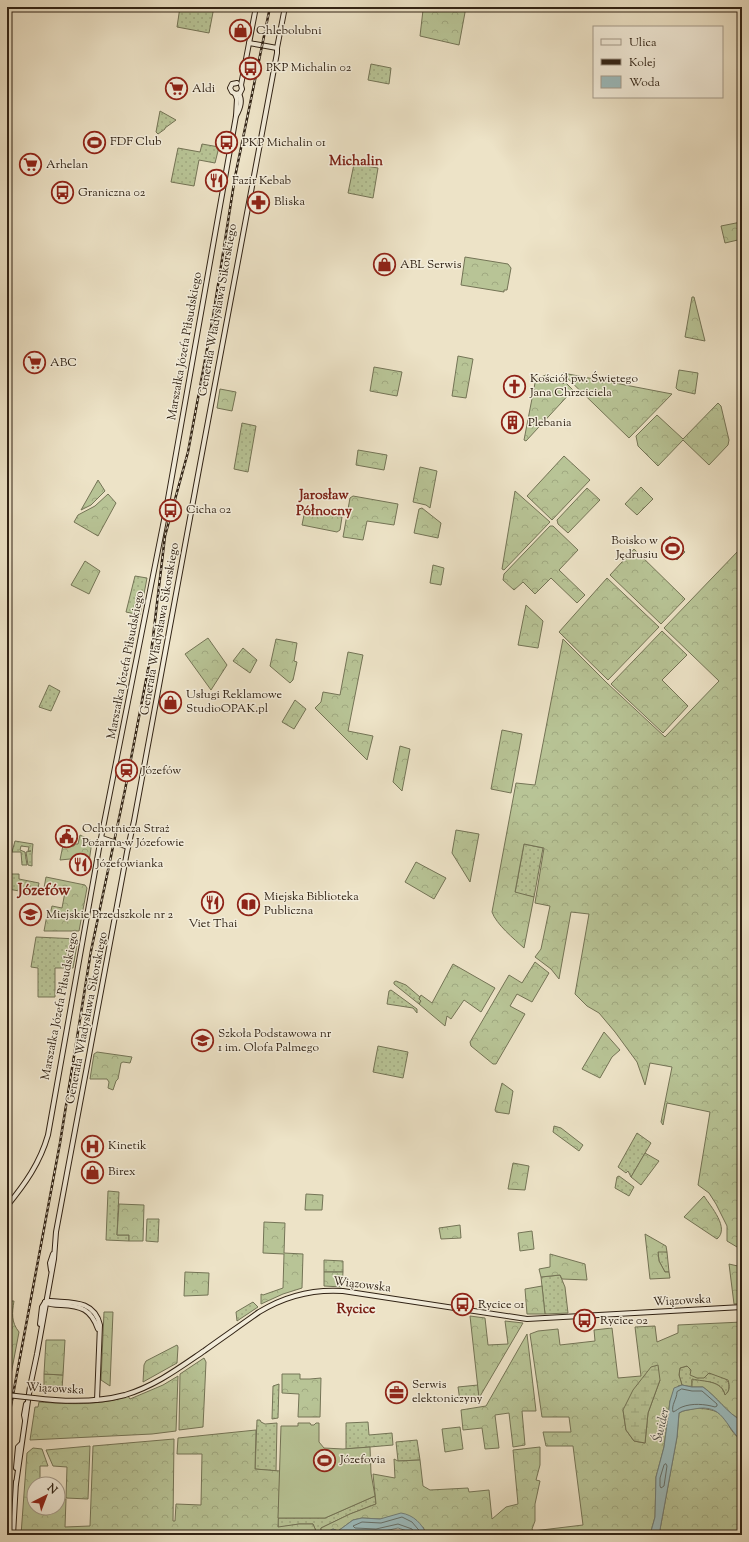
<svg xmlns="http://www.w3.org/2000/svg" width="749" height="1542" font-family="'Sorts Mill Goudy',serif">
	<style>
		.grass { fill: url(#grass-dots); stroke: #747456 }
		.forest { fill: url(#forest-crowns); stroke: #747456; fill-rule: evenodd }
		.wetland { fill: url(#wetland-marsh); stroke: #747456 }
		.pitch { fill: #b8c496; stroke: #747456 }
		.water { fill: #9cbcbe; stroke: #717f7a }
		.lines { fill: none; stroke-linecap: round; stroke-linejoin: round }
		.shore { stroke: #66706a; stroke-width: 1 }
		.secondary-casing { stroke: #312315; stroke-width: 6 }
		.secondary { stroke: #f3eddb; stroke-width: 4 }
		.rail-casing { stroke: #312315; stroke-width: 2.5 }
		.rail { stroke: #f3eddb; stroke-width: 1; stroke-dasharray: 3; stroke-linecap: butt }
		.secondary-bridge-casing { stroke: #312315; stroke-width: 6; stroke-linecap: butt }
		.secondary-bridge { stroke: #f3eddb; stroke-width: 4 }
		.labels { text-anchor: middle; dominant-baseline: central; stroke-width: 3; stroke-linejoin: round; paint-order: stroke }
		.poi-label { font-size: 12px; fill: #312315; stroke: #f3eddb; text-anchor: start }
		.street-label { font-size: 12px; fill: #312315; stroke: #f3eddb }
		.water-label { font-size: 13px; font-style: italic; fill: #515148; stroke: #f3eddb }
		.quarter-label { font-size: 14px; font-weight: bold; fill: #7a1f14; stroke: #f3eddb }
		.district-label { font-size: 16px; font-weight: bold; fill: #7a1f14; stroke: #f3eddb }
	</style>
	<defs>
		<pattern id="grass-dots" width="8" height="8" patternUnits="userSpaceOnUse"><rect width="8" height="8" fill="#b8c496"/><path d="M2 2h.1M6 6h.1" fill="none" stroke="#9fa880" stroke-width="1.8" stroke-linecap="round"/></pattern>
		<pattern id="forest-crowns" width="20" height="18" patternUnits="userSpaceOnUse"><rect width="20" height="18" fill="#b8c496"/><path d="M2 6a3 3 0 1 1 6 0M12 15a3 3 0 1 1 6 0" fill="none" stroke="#9fa880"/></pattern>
		<pattern id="wetland-marsh" width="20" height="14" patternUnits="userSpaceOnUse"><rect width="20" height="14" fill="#b8c496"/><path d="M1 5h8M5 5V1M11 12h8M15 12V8" fill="none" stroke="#9fa880"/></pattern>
	</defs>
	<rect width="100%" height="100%" fill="#ede3c7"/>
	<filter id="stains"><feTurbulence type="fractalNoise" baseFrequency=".005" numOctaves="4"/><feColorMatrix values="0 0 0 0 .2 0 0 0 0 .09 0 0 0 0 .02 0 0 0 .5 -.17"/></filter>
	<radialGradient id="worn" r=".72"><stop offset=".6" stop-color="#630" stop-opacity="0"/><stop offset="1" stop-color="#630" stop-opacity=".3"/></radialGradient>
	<g class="grass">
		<path d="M180 7H214L209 33 177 27Z"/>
		<path d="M371 64 391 68 389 84 368 80Z"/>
		<path d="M160 111 176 120 165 128V129L158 134 156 132Z"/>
		<path d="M202 144 219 147 215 163 199 160 194 186 171 182 178 148 200 152Z"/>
		<path d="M354 164 378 168 373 198 348 193Z"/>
		<path d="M242 423 256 426 248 472 234 469Z"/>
		<path d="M135 576 147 578 140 615 126 612Z"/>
		<path d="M49 685 60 691 51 711 39 707Z"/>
		<path d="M15 841 33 844 32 855V866L28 865 26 852 31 851H28L29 847 21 846 20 850 25 852 27 865H22L21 852H12Z"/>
		<path d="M524 844 543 848 534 897 515 893Z"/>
		<path d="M11 874H19V879L39 883 37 893 30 892 29 896 25 895V892L8 889Z"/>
		<path d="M36 937 78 939 73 968H55V997H38V968L31 967Z"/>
		<path d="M396 981 406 985 420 997 419 999 421 1001 419 1004 394 984V982Z"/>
		<path d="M391 990 417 1009V1013L413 1008 387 1004 389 991Z"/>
		<path d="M378 1046 408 1052 403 1078 373 1072Z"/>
		<path d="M637 1133 651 1143 631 1177 628 1171 626 1173 618 1167Z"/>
		<path d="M619 1176 634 1187 629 1196 615 1188 617 1177Z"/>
		<path d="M108 1191 119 1192 117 1235H129V1241L106 1240Z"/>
		<path d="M147 1219H159L158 1242 146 1241Z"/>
		<path d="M660 1251 667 1252 669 1272H665L659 1261 658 1252Z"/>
		<path d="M324 1260 343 1261V1272H324Z"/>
		<path d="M560 1275 565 1287 568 1313 545 1314 541 1277Z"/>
		<path d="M253 1302 258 1307 237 1321 236 1312Z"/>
		<path d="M687 1366C689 1368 690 1369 692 1370 701 1373 731 1373 729 1387 729 1391 728 1392 725 1395 722 1380 704 1382 692 1380V1387L682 1385 679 1375 680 1368Z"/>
		<path d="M44 1374 63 1375 62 1389H44Z"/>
		<path d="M279 1384 278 1418 272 1419 273 1386Z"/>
		<path d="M478 1385 479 1398 460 1401 458 1387Z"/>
		<path d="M257 1420H260L261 1422 265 1424 277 1423 276 1471 255 1469Z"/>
		<path d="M368 1422 369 1435 392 1433 393 1445 346 1449V1423Z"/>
		<path d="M417 1440 420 1460 398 1461 396 1442Z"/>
		<path d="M375 1496 376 1504 350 1514 321 1528V1532L316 1531 313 1524H299L278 1528V1518H325Z"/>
	</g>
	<g class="forest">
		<path d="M409 7H466L459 45 420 36 423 10Z"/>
		<path d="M741 222 742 239 725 243 721 226Z"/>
		<path d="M465 257 508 264 511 268 507 290H504V292L461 285Z"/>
		<path d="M692 297H694L705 341 685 337Z"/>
		<path d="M458 356 473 359 466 398 452 396Z"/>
		<path d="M374 367 402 372 397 396 370 391Z"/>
		<path d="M679 370 698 373 695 394 678 390 676 388Z"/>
		<path d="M563 373 672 394 629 438 563 374Z"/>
		<path d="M546 375 556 379 563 384 565 382 573 390 526 441 524 440 535 383 538 378Z"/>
		<path d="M220 389 236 392 232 411 217 408Z"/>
		<path d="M718 403 721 406 729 440 728 445 709 465 683 440 658 466 638 446 636 436 657 415 683 439Z"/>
		<path d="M358 450 387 455 384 470 356 465Z"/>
		<path d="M564 456 590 480 552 520 527 496Z"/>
		<path d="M420 467 437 471 430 508 426 505 413 502Z"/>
		<path d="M98 480 105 491 91 505 81 510Z"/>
		<path d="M641 487 653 499 637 515 625 504Z"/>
		<path d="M587 488 600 500 568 533 558 524 557 520Z"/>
		<path d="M515 491 550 522 504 570 502 569Z"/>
		<path d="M108 494 116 503 98 536 74 522 78 515 95 506Z"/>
		<path d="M353 496 398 504 394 525 367 521 363 540 343 537 350 498Z"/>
		<path d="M422 508 441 523 438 538 414 533 419 509Z"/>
		<path d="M305 510 342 517 340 530 337 532 302 525Z"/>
		<path d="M550 526H553L578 550 559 570 585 595 577 603 551 578 535 594 523 582 514 590 503 580 504 574Z"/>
		<path d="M634 549 685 599 661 624 610 575Z"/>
		<path d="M741 549 742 550V1250L727 1241V1226L716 1204 709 1193 698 1185 710 1112 667 1103 663 1125 661 1122 672 1067 650 1063 645 1085 637 1062 615 1032 599 1013 587 1006 575 994 589 914 571 912 559 979 551 969 535 957 541 949 550 906 535 903 544 848 524 844 515 892 534 897 524 948C514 939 496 924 492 912L516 783 535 785 563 639 607 683 665 737 719 681 664 628 739 550Z"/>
		<path d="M85 561 100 571 89 594 71 585Z"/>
		<path d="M433 565 444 568 441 585 430 583Z"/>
		<path d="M607 578 659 627 608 680 559 632Z"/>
		<path d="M526 605 543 621 538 648 518 645Z"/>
		<path d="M662 631 687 655 662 680 688 706 663 733 611 684Z"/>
		<path d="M208 638 227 665 211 690 185 654Z"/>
		<path d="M276 639 297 643 294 661 297 662 293 680 290 683 270 666Z"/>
		<path d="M243 648 257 660 250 673 233 661Z"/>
		<path d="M348 652 363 655 348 731 373 736 367 760 315 708 321 702 323 692 340 695Z"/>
		<path d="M295 700 306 709 294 729 282 722Z"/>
		<path d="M502 730 522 734 511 793 491 789Z"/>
		<path d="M400 746 410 749 402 791 393 782Z"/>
		<path d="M456 830 479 834 470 882 452 853Z"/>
		<path d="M80 835 92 841 89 862 75 860V863L70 859 60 860 63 845 74 846 75 844H78Z"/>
		<path d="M416 862 446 878 434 899 405 882Z"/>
		<path d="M46 877 85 885 87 888 79 931H44L47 915H50L52 906 62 908 65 892 44 888Z"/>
		<path d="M535 962 549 973 532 1002 517 994 510 1006 525 1014 496 1064H493L471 1046 470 1042 509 975 522 983Z"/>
		<path d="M453 964 495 988 481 1012 464 1000 451 1019 447 1016 445 1026 419 1004 421 1001 419 999 421 995 432 1003Z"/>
		<path d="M604 1032 620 1050 612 1057 600 1078 582 1069Z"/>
		<path d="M97 1052 132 1057 130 1063 123 1062 121 1063 118 1079 116 1081 113 1090 108 1088 109 1082 107 1079H90L94 1054Z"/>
		<path d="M502 1083 513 1091 509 1114 496 1112 495 1110Z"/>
		<path d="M554 1126 561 1128 583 1145 579 1151 553 1132Z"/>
		<path d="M645 1153 659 1161 641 1185 631 1177Z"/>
		<path d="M513 1163 529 1166 525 1190 508 1189Z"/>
		<path d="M306 1194 323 1195 322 1210H305Z"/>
		<path d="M704 1196C711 1207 730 1228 717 1239L684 1217Z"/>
		<path d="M119 1204 144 1205 143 1241H129V1235H117Z"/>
		<path d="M264 1222 285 1223 284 1253 303 1254 302 1288 283 1294 261 1304V1294L263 1295 283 1288 284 1254 263 1253Z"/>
		<path d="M460 1225 461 1238 441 1239 439 1228Z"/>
		<path d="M532 1231 534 1249 520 1251 518 1233Z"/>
		<path d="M645 1234 666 1246 667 1252H658L659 1261 665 1272H669L670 1278 650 1279Z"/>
		<path d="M550 1254 585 1264 587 1280 562 1279 560 1275 541 1277 539 1269 550 1267Z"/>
		<path d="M729 1264 742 1267V1303L734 1304Z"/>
		<path d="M185 1272 209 1273 208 1295 184 1296Z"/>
		<path d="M324 1272H343L342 1287 324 1286Z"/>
		<path d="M542 1286 545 1314H527L525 1289Z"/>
		<path d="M7 1301H14C12 1313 11 1322 19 1332L9 1385 7 1384Z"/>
		<path d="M104 1312H113L110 1386 101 1380Z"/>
		<path d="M470 1316 485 1318 488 1345 508 1344 505 1321 523 1323 479 1398Z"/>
		<path d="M742 1322V1421C727 1413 717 1397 703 1387H692V1379C705 1382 721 1380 725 1395 730 1391 730 1386 728 1380L709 1373 704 1378H697L690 1375 691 1370 687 1366 680 1368 679 1375 682 1385 678 1386 670 1401 664 1447 656 1477 655 1517 650 1535H427L423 1527 380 1519 362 1518 353 1520 338 1531 333 1529 327 1533 321 1532V1528L350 1514 376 1504 373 1474 395 1478 394 1459 398 1461 420 1460 423 1486 430 1490 468 1488 469 1492 489 1490 492 1519 506 1507 518 1504 513 1450 540 1447V1465L536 1480 540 1481 535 1504V1521L532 1529 533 1531 583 1525 573 1446H546L543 1432H571L569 1417H542L530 1334 538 1331 558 1329 560 1345 595 1341 594 1330 612 1328 618 1378 641 1376 635 1327 655 1326 657 1342 678 1333V1325ZM660 1380 648 1413 645 1443 634 1441 626 1430 623 1410Z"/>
		<path d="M527 1334 536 1411H522L525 1445 513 1447 509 1413 495 1415 499 1448 485 1449 482 1428 463 1430 461 1410 486 1406Z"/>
		<path d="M46 1340H65L63 1375 44 1374Z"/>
		<path d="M177 1345 178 1347 177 1363 143 1382 144 1365 146 1361Z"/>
		<path d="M204 1358 206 1362 203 1427 179 1430 180 1374Z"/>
		<path d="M282 1374H300V1379H310L321 1378 320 1417H298L299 1394 282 1393Z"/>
		<path d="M178 1376 176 1431 152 1434 30 1440 35 1407H38L39 1402C70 1404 98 1406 128 1396L130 1399 163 1385Z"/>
		<path d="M697 1408C708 1409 720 1410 727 1420 728 1422 728 1424 729 1426 732 1432 737 1437 742 1441V1535H659L677 1437 679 1413 683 1411Z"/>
		<path d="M460 1427 463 1449 445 1452 442 1429Z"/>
		<path d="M256 1430 255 1469 280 1471 278 1527 299 1524H313L316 1531 309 1535H21L27 1453 33 1448 42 1449 48 1466H40V1484H34V1508H58V1499H66L65 1527 90 1526 93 1446 174 1439 173 1521H175L176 1504 201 1505 202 1454H177L178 1438Z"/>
		<path d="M90 1446 88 1499 66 1498 67 1467 53 1466 46 1450Z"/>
	</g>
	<path class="wetland" d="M658 1365 660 1380 648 1413 645 1443 634 1441 626 1430 623 1410 633 1390 651 1367Z"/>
	<g class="pitch">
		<path d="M670 536 685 552 677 560 662 545Z"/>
		<path d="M298 1423H310L311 1425H314L316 1423H319V1442L324 1448 343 1449 370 1447 371 1473 375 1496 325 1518H278L281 1426H298Z"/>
	</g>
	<g class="water">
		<path d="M682 1385 692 1387H703C717 1397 727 1413 742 1421V1441C724 1426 724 1403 694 1409 689 1410 683 1410 679 1413L677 1437 659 1535H650L655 1517 656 1477 664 1447 670 1401 674 1388Z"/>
		<path d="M401 1513C414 1515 422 1524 427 1535H412L410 1532 398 1528 376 1533 359 1532 343 1535H309C320 1529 322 1535 333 1529L338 1531 353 1520 362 1518 380 1519Z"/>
	</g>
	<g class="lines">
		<g class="shore">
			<path d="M682 1389 692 1391H702L717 1404V1406L715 1407C705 1404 692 1403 682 1407 679 1408 676 1411 673 1412 671 1405 677 1399 677 1392Z"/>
			<path d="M666 1464 667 1466 664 1486 661 1488 660 1486V1478L664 1465Z"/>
			<path d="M415 1535 412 1529 398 1524 376 1529 355 1528 353 1526 362 1522 381 1523 402 1517 412 1522 423 1535"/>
		</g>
		<defs>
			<g id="secondary">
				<path d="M249 43 277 48"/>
				<path d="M237 83 232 84 230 88 232 92 236 94 240 93 242 89 241 85 256 7"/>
				<path d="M236 116C240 109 243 101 239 94"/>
				<path d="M102 838 128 847"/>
				<path d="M7 1206C25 1184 40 1163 48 1135L100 843 166 510 236 116 237 99 235 94"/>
				<path d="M51 1270 50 1263 53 1254"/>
				<path d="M45 1302 50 1301C70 1303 94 1299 100 1325L97 1400"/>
				<path d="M45 1302C50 1305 55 1305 61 1305 81 1306 91 1309 98 1329"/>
				<path d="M40 1324 42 1307 45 1302"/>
				<path d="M34 1398C65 1402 95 1403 125 1395 155 1386 179 1368 204 1351 222 1338 241 1325 259 1312 285 1296 313 1289 343 1291L527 1319 742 1307"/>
				<path d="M25 1420 24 1415 26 1404"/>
				<path d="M16 1468 18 1447 21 1444"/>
				<path d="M16 1484 30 1387 37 1354 54 1259 56 1232 127 852 134 821 200 464 277 53V48L285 7"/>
				<path d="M13 1535 16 1482"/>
			</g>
		</defs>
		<use href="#secondary" class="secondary-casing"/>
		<use href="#secondary" class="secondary"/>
		<defs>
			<path id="rail" d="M7 1427 60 1143 91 951 125 790 151 654 165 536 188 452 213 317 235 177 270 7"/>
		</defs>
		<use href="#rail" class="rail-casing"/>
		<use href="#rail" class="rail"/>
		<defs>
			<path id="secondary-bridge" d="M7 1395 34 1398"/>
		</defs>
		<use href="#secondary-bridge" class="secondary-bridge-casing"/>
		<use href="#secondary-bridge" class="secondary-bridge"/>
	</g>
	<defs>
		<symbol id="shop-ring" viewBox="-11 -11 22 22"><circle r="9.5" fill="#f3eddb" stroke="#8f2418" stroke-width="1.5"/><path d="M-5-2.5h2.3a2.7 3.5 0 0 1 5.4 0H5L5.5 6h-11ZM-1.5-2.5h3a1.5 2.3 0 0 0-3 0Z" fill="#8f2418"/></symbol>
		<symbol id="bus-ring" viewBox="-11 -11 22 22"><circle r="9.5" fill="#f3eddb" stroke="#8f2418" stroke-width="1.5"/><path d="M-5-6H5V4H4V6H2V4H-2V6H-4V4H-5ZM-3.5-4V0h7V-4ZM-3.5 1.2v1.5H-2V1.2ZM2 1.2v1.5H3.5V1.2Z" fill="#8f2418"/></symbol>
		<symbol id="supermarket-ring" viewBox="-11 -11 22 22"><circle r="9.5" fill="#f3eddb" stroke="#8f2418" stroke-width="1.5"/><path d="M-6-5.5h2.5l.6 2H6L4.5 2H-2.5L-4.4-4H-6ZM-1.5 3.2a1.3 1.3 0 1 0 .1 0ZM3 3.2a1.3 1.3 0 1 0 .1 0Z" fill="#8f2418"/></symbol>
		<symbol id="stadium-ring" viewBox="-11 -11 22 22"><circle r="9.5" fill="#f3eddb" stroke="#8f2418" stroke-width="1.5"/><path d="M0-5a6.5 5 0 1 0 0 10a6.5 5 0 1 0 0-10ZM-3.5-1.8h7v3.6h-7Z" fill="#8f2418"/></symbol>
		<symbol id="restaurant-ring" viewBox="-11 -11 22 22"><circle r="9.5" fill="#f3eddb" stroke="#8f2418" stroke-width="1.5"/><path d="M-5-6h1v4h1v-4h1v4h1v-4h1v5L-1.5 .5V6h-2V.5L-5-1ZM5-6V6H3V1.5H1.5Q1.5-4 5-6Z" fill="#8f2418"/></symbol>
		<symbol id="pharmacy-ring" viewBox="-11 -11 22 22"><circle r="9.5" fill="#f3eddb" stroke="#8f2418" stroke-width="1.5"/><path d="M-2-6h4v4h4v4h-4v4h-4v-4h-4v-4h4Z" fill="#8f2418"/></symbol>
		<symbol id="church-ring" viewBox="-11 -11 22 22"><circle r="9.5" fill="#f3eddb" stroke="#8f2418" stroke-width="1.5"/><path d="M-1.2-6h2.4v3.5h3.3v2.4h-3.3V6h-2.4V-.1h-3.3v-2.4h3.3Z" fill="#8f2418"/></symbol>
		<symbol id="building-ring" viewBox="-11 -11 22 22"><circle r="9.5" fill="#f3eddb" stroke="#8f2418" stroke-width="1.5"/><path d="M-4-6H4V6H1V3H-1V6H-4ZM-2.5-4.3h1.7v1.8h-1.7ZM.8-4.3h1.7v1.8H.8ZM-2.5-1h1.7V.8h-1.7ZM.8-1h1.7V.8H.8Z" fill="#8f2418"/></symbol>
		<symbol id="station-ring" viewBox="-11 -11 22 22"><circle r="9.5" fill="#f3eddb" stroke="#8f2418" stroke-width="1.5"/><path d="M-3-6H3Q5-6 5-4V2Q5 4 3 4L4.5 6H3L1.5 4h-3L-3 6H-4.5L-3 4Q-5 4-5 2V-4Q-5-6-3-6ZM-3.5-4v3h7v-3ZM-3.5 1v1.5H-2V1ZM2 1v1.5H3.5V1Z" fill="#8f2418"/></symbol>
		<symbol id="civic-ring" viewBox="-11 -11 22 22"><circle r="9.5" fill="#f3eddb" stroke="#8f2418" stroke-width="1.5"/><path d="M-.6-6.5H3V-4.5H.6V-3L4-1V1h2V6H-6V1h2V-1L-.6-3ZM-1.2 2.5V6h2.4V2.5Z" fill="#8f2418"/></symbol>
		<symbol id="library-ring" viewBox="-11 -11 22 22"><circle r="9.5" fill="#f3eddb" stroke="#8f2418" stroke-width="1.5"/><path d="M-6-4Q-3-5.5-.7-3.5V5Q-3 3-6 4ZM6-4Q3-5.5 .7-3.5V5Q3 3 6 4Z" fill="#8f2418"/></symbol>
		<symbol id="school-ring" viewBox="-11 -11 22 22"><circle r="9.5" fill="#f3eddb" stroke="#8f2418" stroke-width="1.5"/><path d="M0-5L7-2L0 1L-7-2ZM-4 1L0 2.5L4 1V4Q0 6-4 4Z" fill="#8f2418"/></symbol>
		<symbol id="hospital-ring" viewBox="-11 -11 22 22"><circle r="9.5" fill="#f3eddb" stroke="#8f2418" stroke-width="1.5"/><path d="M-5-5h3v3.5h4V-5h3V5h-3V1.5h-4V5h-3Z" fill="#8f2418"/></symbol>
		<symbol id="office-ring" viewBox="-11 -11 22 22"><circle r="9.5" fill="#f3eddb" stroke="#8f2418" stroke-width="1.5"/><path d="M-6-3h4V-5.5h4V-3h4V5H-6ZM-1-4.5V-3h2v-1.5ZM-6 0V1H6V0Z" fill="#8f2418"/></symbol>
	</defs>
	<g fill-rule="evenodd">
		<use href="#shop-ring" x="228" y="18" width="25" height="25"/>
		<use href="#bus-ring" x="238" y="56" width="25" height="25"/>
		<use href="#supermarket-ring" x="164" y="76" width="25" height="25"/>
		<use href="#stadium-ring" x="82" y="130" width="25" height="25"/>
		<use href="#bus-ring" x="214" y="130" width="25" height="25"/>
		<use href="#supermarket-ring" x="18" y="152" width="25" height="25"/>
		<use href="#restaurant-ring" x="204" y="168" width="25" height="25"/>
		<use href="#bus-ring" x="50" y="180" width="25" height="25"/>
		<use href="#pharmacy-ring" x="246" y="190" width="25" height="25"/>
		<use href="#shop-ring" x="372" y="252" width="25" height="25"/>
		<use href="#supermarket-ring" x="22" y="350" width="25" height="25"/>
		<use href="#church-ring" x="502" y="374" width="25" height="25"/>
		<use href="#building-ring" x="500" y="410" width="25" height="25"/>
		<use href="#bus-ring" x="158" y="498" width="25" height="25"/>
		<use href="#stadium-ring" x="660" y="536" width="25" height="25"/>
		<use href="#shop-ring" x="158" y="690" width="25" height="25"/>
		<use href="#station-ring" x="114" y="758" width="25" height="25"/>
		<use href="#civic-ring" x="54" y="824" width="25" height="25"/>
		<use href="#restaurant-ring" x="68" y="852" width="25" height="25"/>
		<use href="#restaurant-ring" x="200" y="890" width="25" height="25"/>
		<use href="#library-ring" x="236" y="892" width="25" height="25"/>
		<use href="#school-ring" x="18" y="902" width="25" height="25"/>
		<use href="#school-ring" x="190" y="1028" width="25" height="25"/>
		<use href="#hospital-ring" x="80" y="1134" width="25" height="25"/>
		<use href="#shop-ring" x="80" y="1160" width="25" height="25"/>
		<use href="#bus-ring" x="450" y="1292" width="25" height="25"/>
		<use href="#bus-ring" x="572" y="1308" width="25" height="25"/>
		<use href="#office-ring" x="384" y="1380" width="25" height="25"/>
		<use href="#stadium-ring" x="312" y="1448" width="25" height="25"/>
	</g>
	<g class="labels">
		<g class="poi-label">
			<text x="256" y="31">Chlebolubni</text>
			<text x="266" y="68">PKP Michalin 02</text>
			<text x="192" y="89">Aldi</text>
			<text x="110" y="142">FDF Club</text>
			<text x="242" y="143">PKP Michalin 01</text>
			<text x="46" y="165">Arhelan</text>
			<text x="232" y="181">Fazir Kebab</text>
			<text x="78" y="193">Graniczna 02</text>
			<text x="274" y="202">Bliska</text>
			<text x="400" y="265">ABL Serwis</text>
			<text x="50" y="363">ABC</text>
			<text x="530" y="379">Kościół pw. Świętego<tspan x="530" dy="14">Jana Chrzciciela</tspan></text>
			<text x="528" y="423">Plebania</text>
			<text x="186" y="510">Cicha 02</text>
			<text x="658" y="541" text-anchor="end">Boisko w<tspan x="658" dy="14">Jędrusiu</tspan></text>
			<text x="186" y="695">Usługi Reklamowe<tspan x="186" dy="14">StudioOPAK.pl</tspan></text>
			<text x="142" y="771">Józefów</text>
			<text x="82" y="829">Ochotnicza Straż<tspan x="82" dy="14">Pożarna w Józefowie</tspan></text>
			<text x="96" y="864">Józefowianka</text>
			<text x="264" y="897">Miejska Biblioteka<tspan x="264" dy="14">Publiczna</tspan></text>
			<text x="46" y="915">Miejskie Przedszkole nr 2</text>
			<text x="213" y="924" text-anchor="middle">Viet Thai</text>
			<text x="218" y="1034">Szkoła Podstawowa nr<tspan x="218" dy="14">1 im. Olofa Palmego</tspan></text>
			<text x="108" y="1146">Kinetik</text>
			<text x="108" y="1172">Birex</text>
			<text x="478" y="1305">Rycice 01</text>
			<text x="600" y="1321">Rycice 02</text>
			<text x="412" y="1385">Serwis<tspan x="412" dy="14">elektoniczyny</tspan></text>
			<text x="340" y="1460">Józefovia</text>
		</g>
		<g class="street-label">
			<text transform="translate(218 310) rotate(-80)">Generała Władysława Sikorskiego</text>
			<text transform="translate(185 346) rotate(-80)">Marszałka Józefa Piłsudskiego</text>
			<text transform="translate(160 629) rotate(-80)">Generała Władysława Sikorskiego</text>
			<text transform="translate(126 665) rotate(-79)">Marszałka Józefa Piłsudskiego</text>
			<text transform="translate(60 1006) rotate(-79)">Marszałka Józefa Piłsudskiego</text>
			<text transform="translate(87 1018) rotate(-79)">Generała Władysława Sikorskiego</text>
			<text transform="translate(362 1285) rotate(7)">Wiązowska</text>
			<text transform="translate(682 1301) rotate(-3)">Wiązowska</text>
			<text transform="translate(55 1389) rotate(3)">Wiązowska</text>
		</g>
		<g class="water-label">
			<text transform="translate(662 1425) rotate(-77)">Świder</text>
		</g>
		<g class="quarter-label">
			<text x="356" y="162">Michalin</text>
			<text x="324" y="496">Jarosław<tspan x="324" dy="16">Północny</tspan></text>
			<text x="356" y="1310">Rycice</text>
		</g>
		<g class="district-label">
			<text x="44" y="891">Józefów</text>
		</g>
	</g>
	<rect width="749" height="1542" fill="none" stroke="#ede3c7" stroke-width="24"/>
	<rect x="8" y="8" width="733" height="1526" fill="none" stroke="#312315" stroke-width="2"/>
	<rect x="12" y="12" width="725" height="1518" fill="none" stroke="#312315"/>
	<rect x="593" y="26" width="130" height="72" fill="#f3eddb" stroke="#a59c8c"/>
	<rect x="601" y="39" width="20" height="6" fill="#f3eddb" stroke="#a59c8c"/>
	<text x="629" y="46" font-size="12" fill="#312315">Ulica</text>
	<rect x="601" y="59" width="20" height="6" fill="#312315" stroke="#a59c8c"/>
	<text x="629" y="66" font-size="12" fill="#312315">Kolej</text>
	<rect x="601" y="76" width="20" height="12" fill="#9cbcbe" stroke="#a59c8c"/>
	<text x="629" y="86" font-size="12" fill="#312315">Woda</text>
	<g transform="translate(46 1496) rotate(42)"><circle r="19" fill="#f3eddb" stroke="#a59c8c"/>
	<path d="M0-3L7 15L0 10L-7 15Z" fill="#8f2418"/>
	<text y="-6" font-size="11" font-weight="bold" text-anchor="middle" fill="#312315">N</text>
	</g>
	<rect width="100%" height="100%" filter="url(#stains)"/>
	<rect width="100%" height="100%" fill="url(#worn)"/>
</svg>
